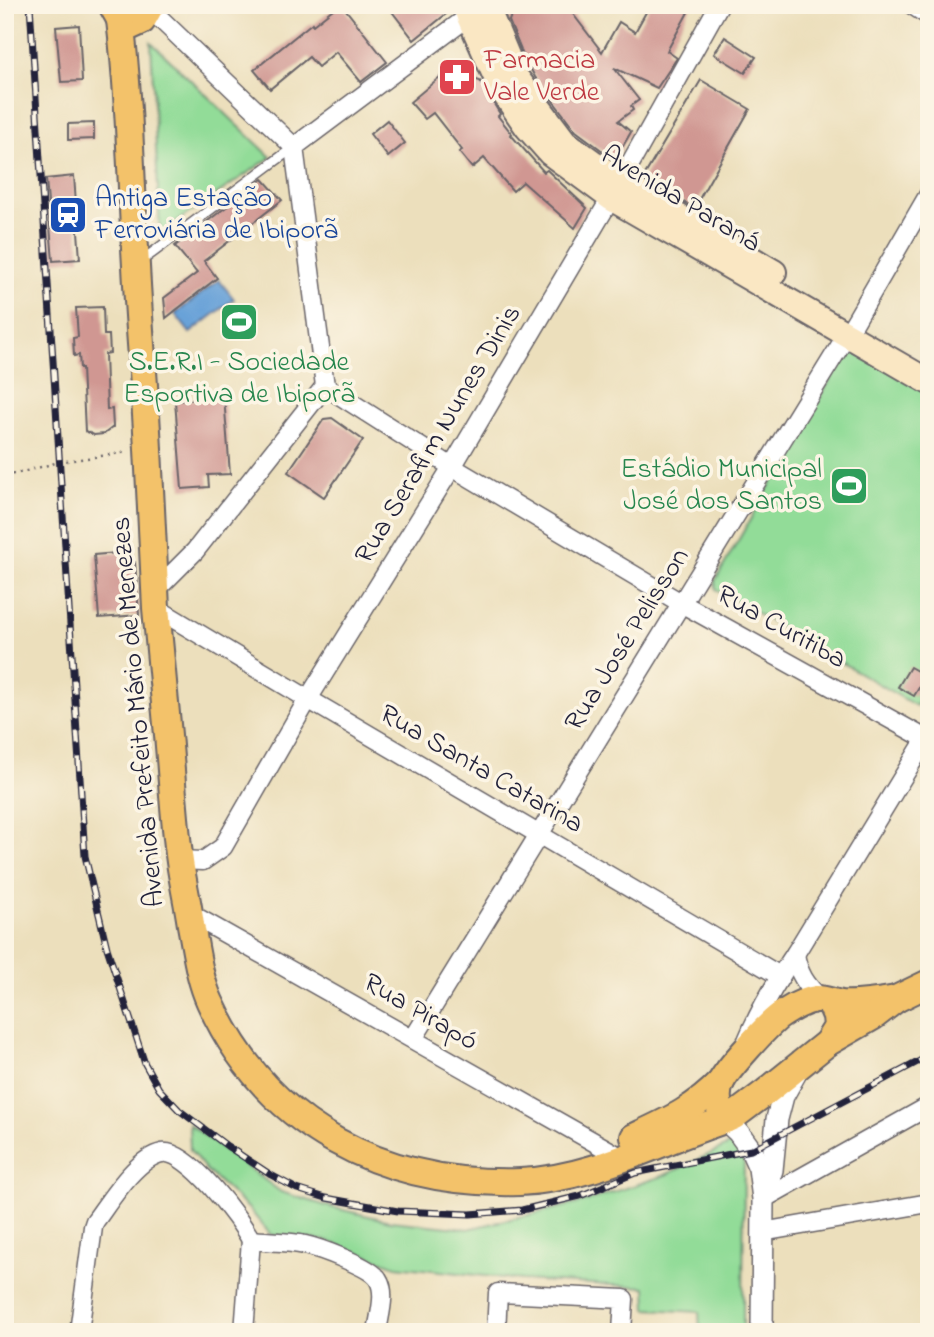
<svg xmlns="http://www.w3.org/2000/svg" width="934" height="1337" font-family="'Indie Flower',sans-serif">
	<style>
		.green { fill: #92dc98; stroke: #5a7f6a; stroke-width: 2 }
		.water { fill: #69a2d8; stroke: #46628a; stroke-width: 2 }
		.building { fill: #d09792 }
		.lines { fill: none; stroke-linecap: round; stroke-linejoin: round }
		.service-casing { stroke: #696468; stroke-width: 12 }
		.minor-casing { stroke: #696468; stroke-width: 21 }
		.tertiary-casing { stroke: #696468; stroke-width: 24 }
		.secondary-casing { stroke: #696468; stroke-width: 28 }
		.primary-casing { stroke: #696468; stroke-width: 30 }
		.path { stroke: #696468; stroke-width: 2.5; stroke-dasharray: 2 5; stroke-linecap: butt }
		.service { stroke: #fff; stroke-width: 9 }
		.minor { stroke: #fff; stroke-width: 18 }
		.tertiary { stroke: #fff; stroke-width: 21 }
		.secondary { stroke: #fae7c3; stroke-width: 24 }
		.primary { stroke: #f3c26a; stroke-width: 26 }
		.rail-casing { stroke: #22223b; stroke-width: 7 }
		.rail { stroke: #fcf5e5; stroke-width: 4.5; stroke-dasharray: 13; stroke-linecap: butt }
		.labels { text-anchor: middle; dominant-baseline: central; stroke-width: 7; stroke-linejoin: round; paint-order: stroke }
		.health-label { font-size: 28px; fill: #be3a42; stroke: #fcf5e5; text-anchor: start }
		.transit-label { font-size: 28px; fill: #164399; stroke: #fcf5e5; text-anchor: start }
		.street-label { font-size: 28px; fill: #22223b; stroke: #fcf5e5 }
		.leisure-label { font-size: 28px; fill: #27864d; stroke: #fcf5e5 }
	</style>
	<rect width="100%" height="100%" fill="#fcf5e5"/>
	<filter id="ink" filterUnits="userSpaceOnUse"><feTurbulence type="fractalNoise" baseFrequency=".0143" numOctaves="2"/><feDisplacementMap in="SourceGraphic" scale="14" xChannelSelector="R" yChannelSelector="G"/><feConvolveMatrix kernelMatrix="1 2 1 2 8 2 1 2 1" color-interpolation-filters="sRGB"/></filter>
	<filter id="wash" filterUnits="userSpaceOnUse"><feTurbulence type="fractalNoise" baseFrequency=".00686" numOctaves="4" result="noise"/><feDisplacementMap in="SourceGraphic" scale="28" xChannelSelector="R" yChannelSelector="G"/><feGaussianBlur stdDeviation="1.57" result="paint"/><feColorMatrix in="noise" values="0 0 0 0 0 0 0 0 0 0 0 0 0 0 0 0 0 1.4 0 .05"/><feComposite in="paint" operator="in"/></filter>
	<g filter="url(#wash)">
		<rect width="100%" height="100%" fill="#ecdfbc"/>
		<g class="green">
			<path d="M151 42 271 157 160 233Z"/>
			<path d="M863 352 929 390V685L916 706 716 589 715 581 845 354Z"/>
			<path d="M189 1124 281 1192 330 1207 390 1221 468 1229 584 1202 663 1176 744 1138 743 1332H700L699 1312 647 1309 646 1287 522 1280 396 1266 327 1241 271 1235 249 1209 207 1171 190 1150Z"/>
		</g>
		<path class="water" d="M219 280 234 299 190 333 175 314Z"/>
		<g id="blocks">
			<g class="building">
				<path d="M338 5H342L387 62 361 82 336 52 318 67 309 57 270 89 254 70 312 23 313 25Z"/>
				<path d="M387 5H451V10L414 40Z"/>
				<path d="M525 5H566L602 52 619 22 635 32 650 5H692L667 51 677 58 657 88 614 68 639 100 631 106 633 110 618 121 631 132 615 160 576 131 535 77 522 53 509 21 510 18Z"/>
				<path d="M79 25 82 81 61 82 56 27Z"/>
				<path d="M725 37 756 57 745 73 714 54Z"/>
				<path d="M447 71 480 81 500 114 498 116 512 134 511 135 544 172 547 170 587 208 575 228 523 182 513 191 484 158 472 168 459 152 462 150 433 113 425 119 410 102Z"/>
				<path d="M701 80 750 109 694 208 643 178Z"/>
				<path d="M387 120 405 143 388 157 370 134Z"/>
				<path d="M94 123V139L68 140V124Z"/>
				<path d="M74 176 80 259 53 261 46 179Z"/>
				<path d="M263 179 282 200 204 261 217 278 166 318 164 298 197 273 175 246Z"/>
				<path d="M103 307 104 335H109L110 353 105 354 107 410 112 409 113 427 104 434 94 435 85 431 82 368H80L79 355 74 356 73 338 78 337 76 308Z"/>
				<path d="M224 397 230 474 208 475 209 487 182 489 175 401Z"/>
				<path d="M332 418 363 440 324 497 288 472 324 419Z"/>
				<path d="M129 552V562H135L139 615 99 618 94 555Z"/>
				<path d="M910 667 926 676 914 696 898 687Z"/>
			</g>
		</g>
	</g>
	<g filter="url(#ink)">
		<use href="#blocks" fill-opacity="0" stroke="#696468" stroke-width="2"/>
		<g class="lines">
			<defs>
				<path id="service" d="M140 262 294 147"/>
				<g id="minor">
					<path d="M912 5 929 16"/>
					<path d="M150 9 294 147 325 386 195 551 155 591"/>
					<path d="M294 147 476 11"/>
					<path d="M325 386 452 467 681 603 926 739 929 734"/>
					<path d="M156 608 308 699 780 976"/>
					<path d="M179 860 203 861 223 847 308 699 452 467 611 198 719 5"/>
					<path d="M189 913 624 1159"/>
					<path d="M795 954C798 973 806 985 820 998"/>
					<path d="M413 1039 856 320 929 194"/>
					<path d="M746 1043C759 1011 776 982 795 954L926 739 929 741"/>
					<path d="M763 1199 929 1106"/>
					<path d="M762 1232 929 1203"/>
					<path d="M79 1332 93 1227 95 1221C110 1201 136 1158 162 1153 188 1149 240 1219 251 1240 269 1242 288 1241 305 1245 319 1248 371 1267 378 1279 387 1293 379 1316 377 1332"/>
					<path d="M244 1332 251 1240"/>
					<path d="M496 1332 498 1293 624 1299 622 1332"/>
				</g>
				<g id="tertiary">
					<path d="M725 1120 738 1132 751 1150 759 1168 763 1199 762 1332"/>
					<path d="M765 1191 772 1170 777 1119 783 1096 797 1071"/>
				</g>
				<g id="secondary">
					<path d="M465 5 469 17 501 89 527 127 550 153 611 198 929 382"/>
					<path d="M486 5 516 77 565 142 620 182 774 272"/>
				</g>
				<g id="primary">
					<path d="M113 7 122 23 131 26 142 21 151 5"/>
					<path d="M120 20C130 102 131 184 136 266 139 327 145 388 148 449 151 502 153 555 156 608 160 650 164 693 168 735 172 777 174 820 180 862 183 883 188 904 191 925 196 950 199 978 210 1002 267 1128 385 1186 520 1182 593 1179 657 1142 725 1120"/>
					<path d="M830 1002 836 1016 837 1027 827 1043 766 1092 734 1116 725 1120C719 1108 715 1098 720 1084 726 1070 768 1024 781 1015 792 1008 803 1001 816 999 824 998 833 1003 842 1004 860 1005 878 1002 896 999"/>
					<path d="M827 1043 874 1016 896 999 929 983"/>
					<path d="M634 1137C668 1121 694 1110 721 1082"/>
				</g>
			</defs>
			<use href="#service" class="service-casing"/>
			<use href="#minor" class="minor-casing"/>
			<use href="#tertiary" class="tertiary-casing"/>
			<use href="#secondary" class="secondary-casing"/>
			<use href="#primary" class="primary-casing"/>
			<path class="path" d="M5 475 15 474 59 462 128 452"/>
			<use href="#service" class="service"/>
			<use href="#minor" class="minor"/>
			<use href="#tertiary" class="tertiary"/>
			<use href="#secondary" class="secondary"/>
			<use href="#primary" class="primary"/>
			<defs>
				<path id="rail" d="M30 5 85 856 107 948 145 1064 159 1089 179 1110 227 1146 271 1175 297 1189 326 1198 398 1211 470 1214 522 1210 580 1196 635 1173 751 1150 929 1056"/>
			</defs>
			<use href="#rail" class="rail-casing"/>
			<use href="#rail" class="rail"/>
		</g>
	</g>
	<defs>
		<symbol id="pharmacy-square" viewBox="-11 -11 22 22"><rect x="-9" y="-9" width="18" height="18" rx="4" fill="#e0444e" stroke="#fcf5e5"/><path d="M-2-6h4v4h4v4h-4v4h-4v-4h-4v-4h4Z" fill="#fff"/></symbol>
		<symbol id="station-square" viewBox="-11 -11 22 22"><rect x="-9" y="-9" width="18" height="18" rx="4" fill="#1a4fb4" stroke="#fcf5e5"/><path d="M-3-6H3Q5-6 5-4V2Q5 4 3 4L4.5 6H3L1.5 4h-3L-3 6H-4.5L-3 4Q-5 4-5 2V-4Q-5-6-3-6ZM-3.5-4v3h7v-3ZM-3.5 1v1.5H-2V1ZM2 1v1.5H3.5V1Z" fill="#fff"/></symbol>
		<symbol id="stadium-square" viewBox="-11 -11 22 22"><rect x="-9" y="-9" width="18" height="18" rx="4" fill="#2e9e5b" stroke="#fcf5e5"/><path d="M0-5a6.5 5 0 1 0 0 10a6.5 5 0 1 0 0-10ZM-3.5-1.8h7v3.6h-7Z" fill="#fff"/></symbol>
	</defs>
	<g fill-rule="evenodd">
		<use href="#pharmacy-square" x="435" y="55" width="44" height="44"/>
		<use href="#station-square" x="46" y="193" width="44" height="44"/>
		<use href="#stadium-square" x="217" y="300" width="44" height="44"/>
		<use href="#stadium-square" x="827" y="464" width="44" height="44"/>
	</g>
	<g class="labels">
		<g class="health-label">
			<text x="484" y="61">Farmacia<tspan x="484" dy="32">Vale Verde</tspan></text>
		</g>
		<g class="transit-label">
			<text x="95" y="199">Antiga Estação<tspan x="95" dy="32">Ferroviária de Ibiporã</tspan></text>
		</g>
		<g class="street-label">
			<text transform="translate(680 200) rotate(31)">Avenida Paraná</text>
			<text transform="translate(439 435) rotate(-59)">Rua Serafim Nunes Dinis</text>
			<text transform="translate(781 628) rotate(29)">Rua Curitiba</text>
			<text transform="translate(628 640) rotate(-58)">Rua José Pelisson</text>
			<text transform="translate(139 712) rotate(-95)">Avenida Prefeito Mário de Menezes</text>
			<text transform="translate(481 770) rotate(30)">Rua Santa Catarina</text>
			<text transform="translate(420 1013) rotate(30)">Rua Pirapó</text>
		</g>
		<g class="leisure-label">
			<text x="239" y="363">S.E.R.I - Sociedade<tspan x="239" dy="32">Esportiva de Ibiporã</tspan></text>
			<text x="822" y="470" text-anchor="end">Estádio Municipal<tspan x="822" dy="32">José dos Santos</tspan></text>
		</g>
	</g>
	<rect width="934" height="1337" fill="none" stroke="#fcf5e5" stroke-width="28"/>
</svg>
